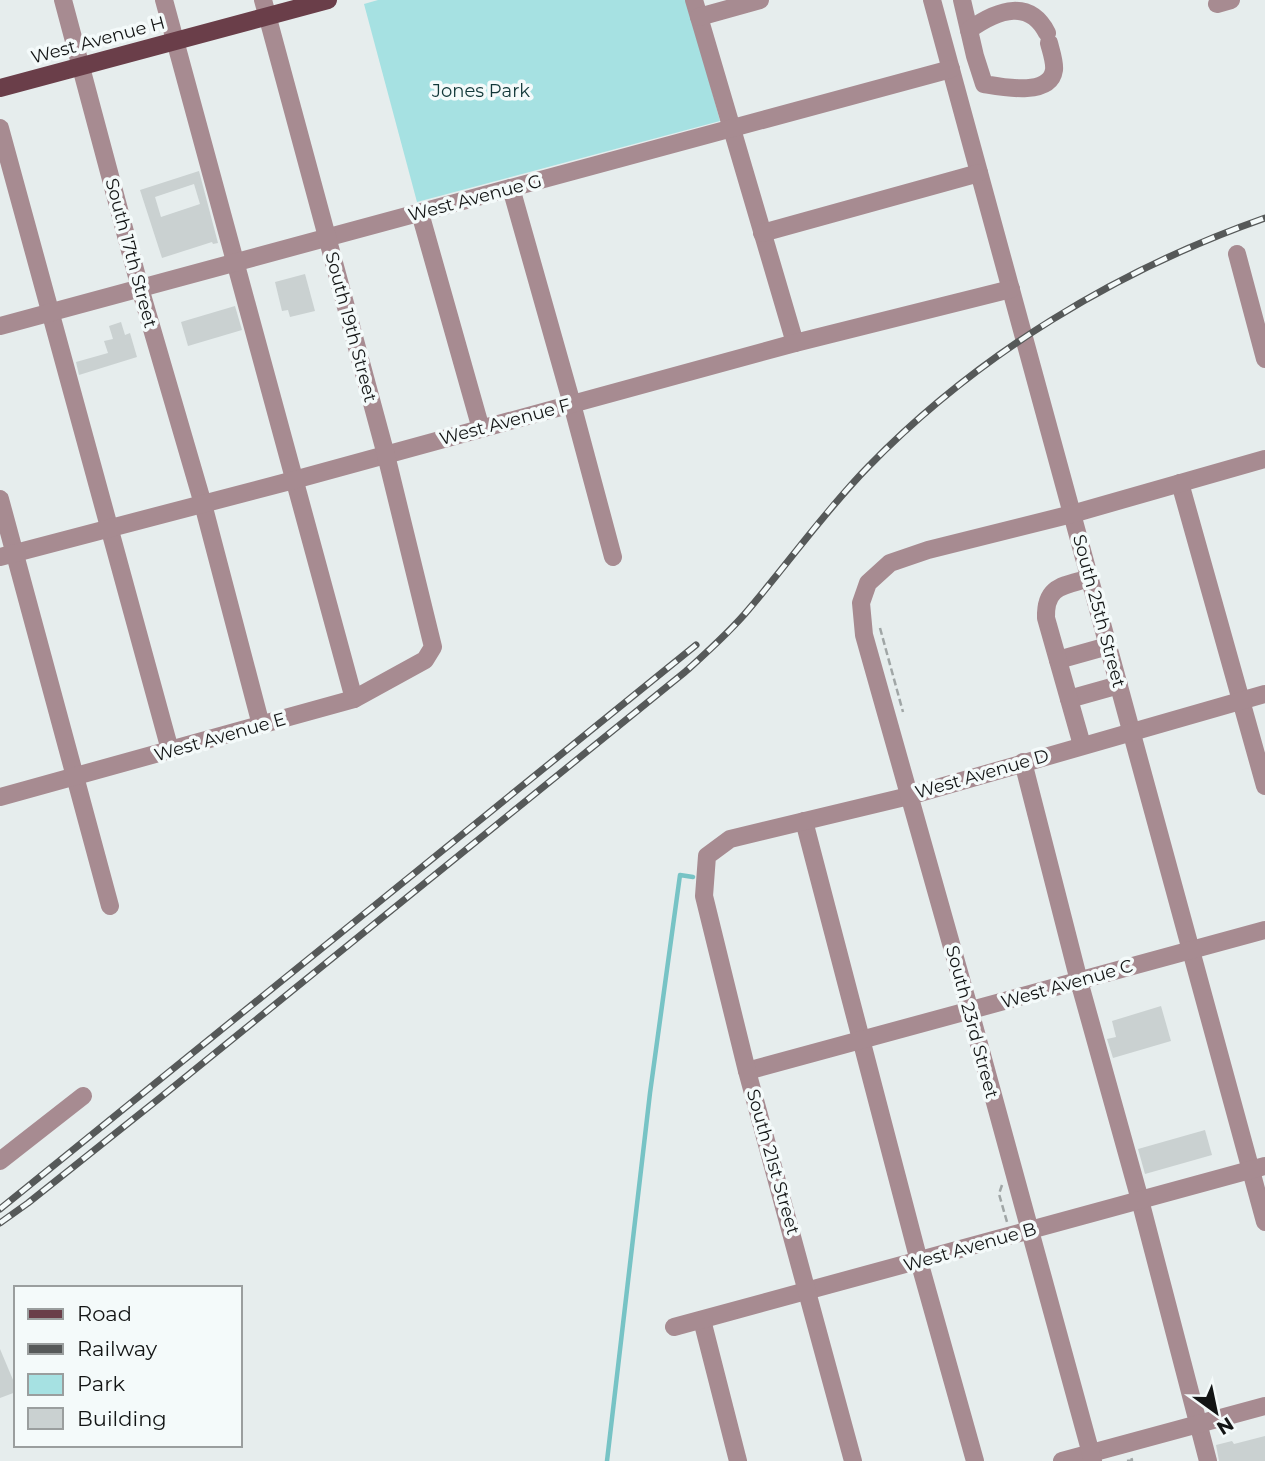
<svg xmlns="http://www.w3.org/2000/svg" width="1265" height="1461" font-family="Montserrat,sans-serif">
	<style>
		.green { fill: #a6e1e2 }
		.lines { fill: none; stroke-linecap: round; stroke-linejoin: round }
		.stream { stroke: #77c3c5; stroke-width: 4.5 }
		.building { fill: #cad1d1; fill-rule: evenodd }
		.path { stroke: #a0a6a6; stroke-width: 2.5; stroke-dasharray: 7 3.5; stroke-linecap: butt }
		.minor { stroke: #a78b91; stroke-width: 18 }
		.major { stroke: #6a3e49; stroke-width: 18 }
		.rail-casing { stroke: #565959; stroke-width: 7 }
		.rail { stroke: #f4fafa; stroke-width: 4.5; stroke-dasharray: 13; stroke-linecap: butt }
		.labels { text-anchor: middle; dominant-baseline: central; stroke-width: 7; stroke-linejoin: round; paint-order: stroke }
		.street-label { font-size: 18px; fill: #131515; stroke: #f4fafa }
		.park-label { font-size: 18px; fill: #113738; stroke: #f4fafa }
	</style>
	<rect width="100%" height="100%" fill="#e6eded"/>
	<path class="green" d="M378 0H687L720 121 417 202 364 4Z"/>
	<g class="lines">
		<path class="stream" d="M607 1461 650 1093 680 875 693 877"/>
	</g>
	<g class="building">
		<path d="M199 171 218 243 213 244 212 242 162 258 140 190ZM194 184 200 204 161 217 155 197Z"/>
		<path d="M305 274 315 311 290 317 288 310 282 311 275 282Z"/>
		<path d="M235 306 242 330 188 346 181 322Z"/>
		<path d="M121 322 125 335 130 333 137 357 79 375 76 362 108 353 104 341 113 339 109 326Z"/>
		<path d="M1161 1006 1171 1041 1113 1058 1107 1039 1116 1037 1112 1021Z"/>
		<path d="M1205 1130 1212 1155 1145 1174 1138 1149Z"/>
		<path d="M0 1349 16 1387V1392L0 1398Z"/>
		<path d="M1265 1436V1461H1219L1216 1445 1232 1441 1234 1444Z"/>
	</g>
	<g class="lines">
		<g class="path">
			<path d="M880 628 903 712"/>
			<path d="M1002 1185 999 1194 1007 1222"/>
			<path d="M1127 1461 1132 1460 1131 1457"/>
		</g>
		<g class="minor">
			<path d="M63 0 140 288 203 504 261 725"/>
			<path d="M164 0 354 699"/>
			<path d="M694 0 795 343"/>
			<path d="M932 0 1265 1222"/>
			<path d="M962 0 975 56 984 84C1002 87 1050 97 1054 70 1055 62 1051 51 1049 43"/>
			<path d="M1217 4 1231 0"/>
			<path d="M699 17 760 0"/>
			<path d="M969 30C1000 8 1030 0 1047 33"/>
			<path d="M0 128 170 750"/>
			<path d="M511 188 572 404 613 557"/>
			<path d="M420 213 481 429"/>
			<path d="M762 233 979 173"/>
			<path d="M1237 254 1265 359"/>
			<path d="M0 326 951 69"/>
			<path d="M1180 483 1265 786"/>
			<path d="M0 499 110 906"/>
			<path d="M0 557 294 480 795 343 1011 289"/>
			<path d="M1058 660 1108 646"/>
			<path d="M1069 699 1119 685"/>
			<path d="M1082 745 1046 618C1045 585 1064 586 1090 578"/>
			<path d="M1023 762 1079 981 1140 1200 1208 1461"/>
			<path d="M0 797 354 699 425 660 433 647 386 455 263 0"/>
			<path d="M804 821 919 1261 975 1461"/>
			<path d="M747 1071 1265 930"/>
			<path d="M0 1161 83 1096"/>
			<path d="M702 1320 738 1461"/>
			<path d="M674 1327 1265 1166"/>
			<path d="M853 1461 747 1071 704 896 707 856 730 839 909 796 1265 694"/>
			<path d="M1062 1461 1265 1406"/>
			<path d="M1093 1461 970 1011 864 635 861 603 868 583 890 563 928 550 1072 514 1265 459"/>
		</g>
		<path class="major" d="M0 88 328 0"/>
		<defs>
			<g id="rail">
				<path d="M0 1209 696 645"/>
				<path d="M0 1223 28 1203 161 1097 685 672C707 652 730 632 749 609 789 562 825 511 868 467 978 354 1117 270 1265 218"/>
			</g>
		</defs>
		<use href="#rail" class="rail-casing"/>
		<use href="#rail" class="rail"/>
	</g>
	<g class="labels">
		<g class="street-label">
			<text transform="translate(98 40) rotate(-15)">West Avenue H</text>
			<text transform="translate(475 198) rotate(-15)">West Avenue G</text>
			<text transform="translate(131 253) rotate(75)">South 17th Street</text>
			<text transform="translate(351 327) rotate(75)">South 19th Street</text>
			<text transform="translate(505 422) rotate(-15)">West Avenue F</text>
			<text transform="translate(1099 611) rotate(75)">South 25th Street</text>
			<text transform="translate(220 737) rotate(-16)">West Avenue E</text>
			<text transform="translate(982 774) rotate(-16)">West Avenue D</text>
			<text transform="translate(1067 984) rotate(-16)">West Avenue C</text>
			<text transform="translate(972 1022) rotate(75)">South 23rd Street</text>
			<text transform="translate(773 1162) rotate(74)">South 21st Street</text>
			<text transform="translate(970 1247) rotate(-16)">West Avenue B</text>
		</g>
		<g class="park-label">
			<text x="481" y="91">Jones Park</text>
		</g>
	</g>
	<rect x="14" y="1286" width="228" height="161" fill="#f4fafa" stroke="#9a9e9e" stroke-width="2"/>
	<rect x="28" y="1309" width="35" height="10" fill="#6a3e49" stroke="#9a9e9e" stroke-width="2"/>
	<text x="77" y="1321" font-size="21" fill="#131515">Road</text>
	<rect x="28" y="1344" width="35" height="10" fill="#565959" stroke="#9a9e9e" stroke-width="2"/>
	<text x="77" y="1356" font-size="21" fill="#131515">Railway</text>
	<rect x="28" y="1374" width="35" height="21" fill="#a6e1e2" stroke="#9a9e9e" stroke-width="2"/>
	<text x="77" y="1391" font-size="21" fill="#131515">Park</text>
	<rect x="28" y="1408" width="35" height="21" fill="#cad1d1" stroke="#9a9e9e" stroke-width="2"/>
	<text x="77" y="1426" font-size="21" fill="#131515">Building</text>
	<g transform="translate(1216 1412) rotate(147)" stroke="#f4fafa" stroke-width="5" paint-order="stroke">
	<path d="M0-5L12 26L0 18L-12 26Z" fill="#131515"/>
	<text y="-10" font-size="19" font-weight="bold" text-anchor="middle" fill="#131515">N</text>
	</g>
</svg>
